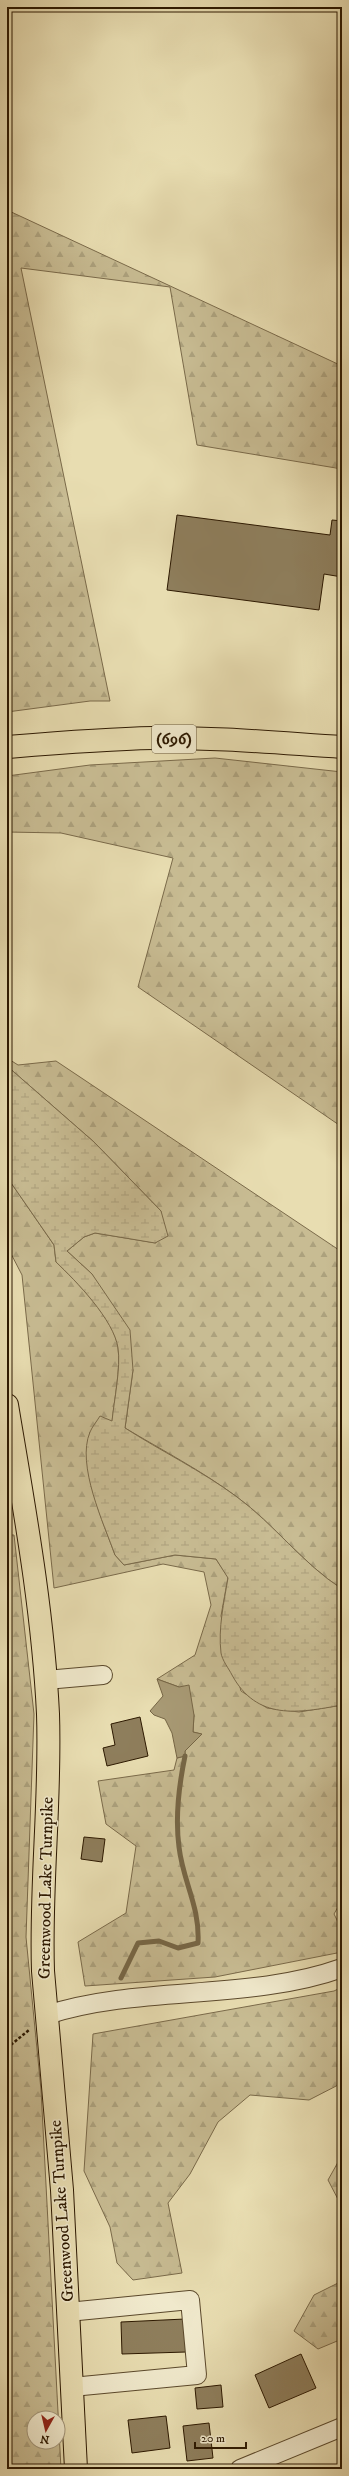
<svg xmlns="http://www.w3.org/2000/svg" width="349" height="2476" font-family="'IM FELL DW Pica',serif">
	<style>
		.forest { fill: url(#forest-firs); stroke: #7a6a4a; fill-rule: evenodd }
		.wetland { fill: url(#wetland-marsh); stroke: #7a6a4a }
		.water { fill: #a89a75; stroke: #766646 }
		.lines { fill: none; stroke-linecap: round; stroke-linejoin: round }
		.stream { stroke: #766646; stroke-width: 5 }
		.building { fill: #8e7e5c; stroke: #2c1800 }
		.minor-casing { stroke: #5b492c; stroke-width: 20 }
		.major-casing { stroke: #2c1800; stroke-width: 24 }
		.path { stroke: #2c1800; stroke-width: 2.5; stroke-dasharray: 3 2; stroke-linecap: butt }
		.minor { stroke: #f0e9cc; stroke-width: 18 }
		.major { stroke: #e8ddb1; stroke-width: 22 }
		.labels { text-anchor: middle; dominant-baseline: central; stroke-width: 3; stroke-linejoin: round; paint-order: stroke }
		.shield { fill: #f0e9cc; stroke: #67573d; stroke-width: 1 }
		.shield-label { font-size: 16px; font-weight: bold; fill: #2c1800 }
		.street-label { font-size: 17px; fill: #2c1800; stroke: #f0e9cc }
	</style>
	<defs>
		<pattern id="forest-firs" width="22" height="20" patternUnits="userSpaceOnUse"><rect width="22" height="20" fill="#c8bc93"/><path d="M5 1l3.5 6h-7zM16 11l3.5 6h-7z" fill="#aca17d"/></pattern>
		<pattern id="wetland-marsh" width="20" height="14" patternUnits="userSpaceOnUse"><rect width="20" height="14" fill="#c8bc93"/><path d="M1 5h8M5 5V1M11 12h8M15 12V8" fill="none" stroke="#aca17d"/></pattern>
	</defs>
	<rect width="100%" height="100%" fill="#e8ddb1"/>
	<filter id="stains"><feTurbulence type="fractalNoise" baseFrequency=".005" numOctaves="4"/><feColorMatrix values="0 0 0 0 .2 0 0 0 0 .09 0 0 0 0 .02 0 0 0 .5 -.17"/></filter>
	<radialGradient id="worn" r=".72"><stop offset=".6" stop-color="#630" stop-opacity="0"/><stop offset="1" stop-color="#630" stop-opacity=".3"/></radialGradient>
	<g class="forest">
		<path d="M7 210 342 366V469L197 445 170 287 21 268 110 701H90L7 712Z"/>
		<path d="M215 758 342 772V1127L138 987 173 858 61 833 7 832V776L90 765Z"/>
		<path d="M7 1058 18 1065 56 1061 342 1252V1589C303 1564 274 1524 237 1497 202 1471 162 1450 125 1428L133 1370 92 1274 67 1251 84 1237 95 1233 156 1243 161 1211 94 1142 7 1066Z"/>
		<path d="M7 1177 54 1245 56 1262C76 1281 115 1320 118 1348 121 1367 114 1401 112 1422L90 1432C81 1474 101 1516 115 1555L124 1565 175 1555 216 1559 228 1577 221 1616 241 1691 267 1708 299 1712 342 1705V1900L334 1914 342 1930V1952L215 1977 85 1986 78 1942 126 1913 136 1846 106 1824 98 1781 174 1770 177 1758 185 1756V1751L201 1734 193 1732 194 1715 179 1687 157 1679 195 1655 211 1605 204 1572 163 1564 54 1588 22 1275 7 1246Z"/>
		<path d="M7 1535H14L34 1714 26 1937 41 2090 61 2469H7ZM34 2418H58V2442H34Z"/>
		<path d="M342 1987V2083L309 2100 250 2095 218 2122 190 2174 168 2203 182 2273 133 2280 117 2263 110 2227 84 2171 93 2034 334 1991Z"/>
		<path d="M342 2155V2207L328 2180Z"/>
		<path d="M342 2281V2339L318 2349 294 2331 314 2295Z"/>
	</g>
	<path class="wetland" d="M7 1066 94 1142 161 1211 168 1236 155 1243 95 1233 84 1237 67 1251 92 1274 130 1330 133 1370 125 1428C161 1451 202 1471 237 1497 274 1524 303 1564 342 1589V1705C298 1713 257 1721 232 1675 229 1669 222 1660 221 1653 218 1628 224 1602 228 1578L216 1559 175 1555 124 1565 115 1555C104 1524 76 1465 90 1432 92 1427 97 1421 100 1416L112 1421C114 1401 121 1367 118 1348 114 1320 76 1281 56 1262L54 1245 7 1177Z"/>
	<path class="water" d="M157 1679 179 1687 189 1685 194 1715 193 1732 202 1734 185 1751V1756L177 1758 172 1733 165 1719 154 1715 150 1711 163 1696Z"/>
	<g class="lines">
		<path class="stream" d="M121 1978 138 1943 159 1941 178 1948 198 1943C200 1906 183 1882 179 1847 175 1817 179 1785 185 1756"/>
	</g>
	<g class="building">
		<path d="M177 515 330 535 332 520 342 521V577L324 574 319 610 167 590Z"/>
		<path d="M140 1717 148 1756 107 1766 103 1748 115 1745 111 1724Z"/>
		<path d="M84 1837 105 1839 102 1862 81 1859Z"/>
		<path d="M185 2319 186 2352 122 2354 121 2322Z"/>
		<path d="M301 2354 316 2388 269 2408 255 2375Z"/>
		<path d="M221 2385 223 2407 197 2409 195 2388Z"/>
		<path d="M166 2416 170 2448 132 2453 128 2420Z"/>
		<path d="M209 2423 213 2458 187 2461 183 2426Z"/>
	</g>
	<g class="lines">
		<defs>
			<g id="minor">
				<path d="M46 1680 103 1675"/>
				<path d="M47 2015C140 1985 250 2001 342 1968"/>
				<path d="M68 2312 190 2300 197 2375 72 2387"/>
				<path d="M240 2469 342 2427"/>
			</g>
			<g id="major">
				<path d="M7 747C56 743 104 739 153 738 216 737 279 743 342 747"/>
				<path d="M7 1405C24 1507 43 1610 48 1714 51 1800 40 1886 43 1971L62 2190 76 2469"/>
			</g>
		</defs>
		<use href="#minor" class="minor-casing"/>
		<use href="#major" class="major-casing"/>
		<path class="path" d="M7 2048 29 2030"/>
		<use href="#minor" class="minor"/>
		<use href="#major" class="major"/>
	</g>
	<g class="labels">
		<rect class="shield" x="152" y="725" width="44" height="28" rx="3"/>
		<g class="shield-label">
			<text x="174" y="739">(696)</text>
		</g>
		<g class="street-label">
			<text transform="translate(46 1888) rotate(-89)">Greenwood Lake Turnpike</text>
			<text transform="translate(62 2211) rotate(-94)">Greenwood Lake Turnpike</text>
		</g>
	</g>
	<rect width="349" height="2476" fill="none" stroke="#e8ddb1" stroke-width="24"/>
	<rect x="8" y="8" width="333" height="2460" fill="none" stroke="#2c1800" stroke-width="2"/>
	<rect x="12" y="12" width="325" height="2452" fill="none" stroke="#2c1800"/>
	<g transform="translate(46 2430) rotate(188)"><circle r="19" fill="#f0e9cc" stroke="#a2957a"/>
	<path d="M0-3L7 15L0 10L-7 15Z" fill="#8f2418"/>
	<text y="-6" font-size="11" font-weight="bold" text-anchor="middle" fill="#2c1800">N</text>
	</g>
	<path d="M195 2442v6h51v-6" fill="none" stroke="#2c1800" stroke-width="2"/>
	<text x="201" y="2442" font-size="12" fill="#2c1800" stroke="#f0e9cc" stroke-width="3" paint-order="stroke">20 m</text>
	<rect width="100%" height="100%" filter="url(#stains)"/>
	<rect width="100%" height="100%" fill="url(#worn)"/>
</svg>
